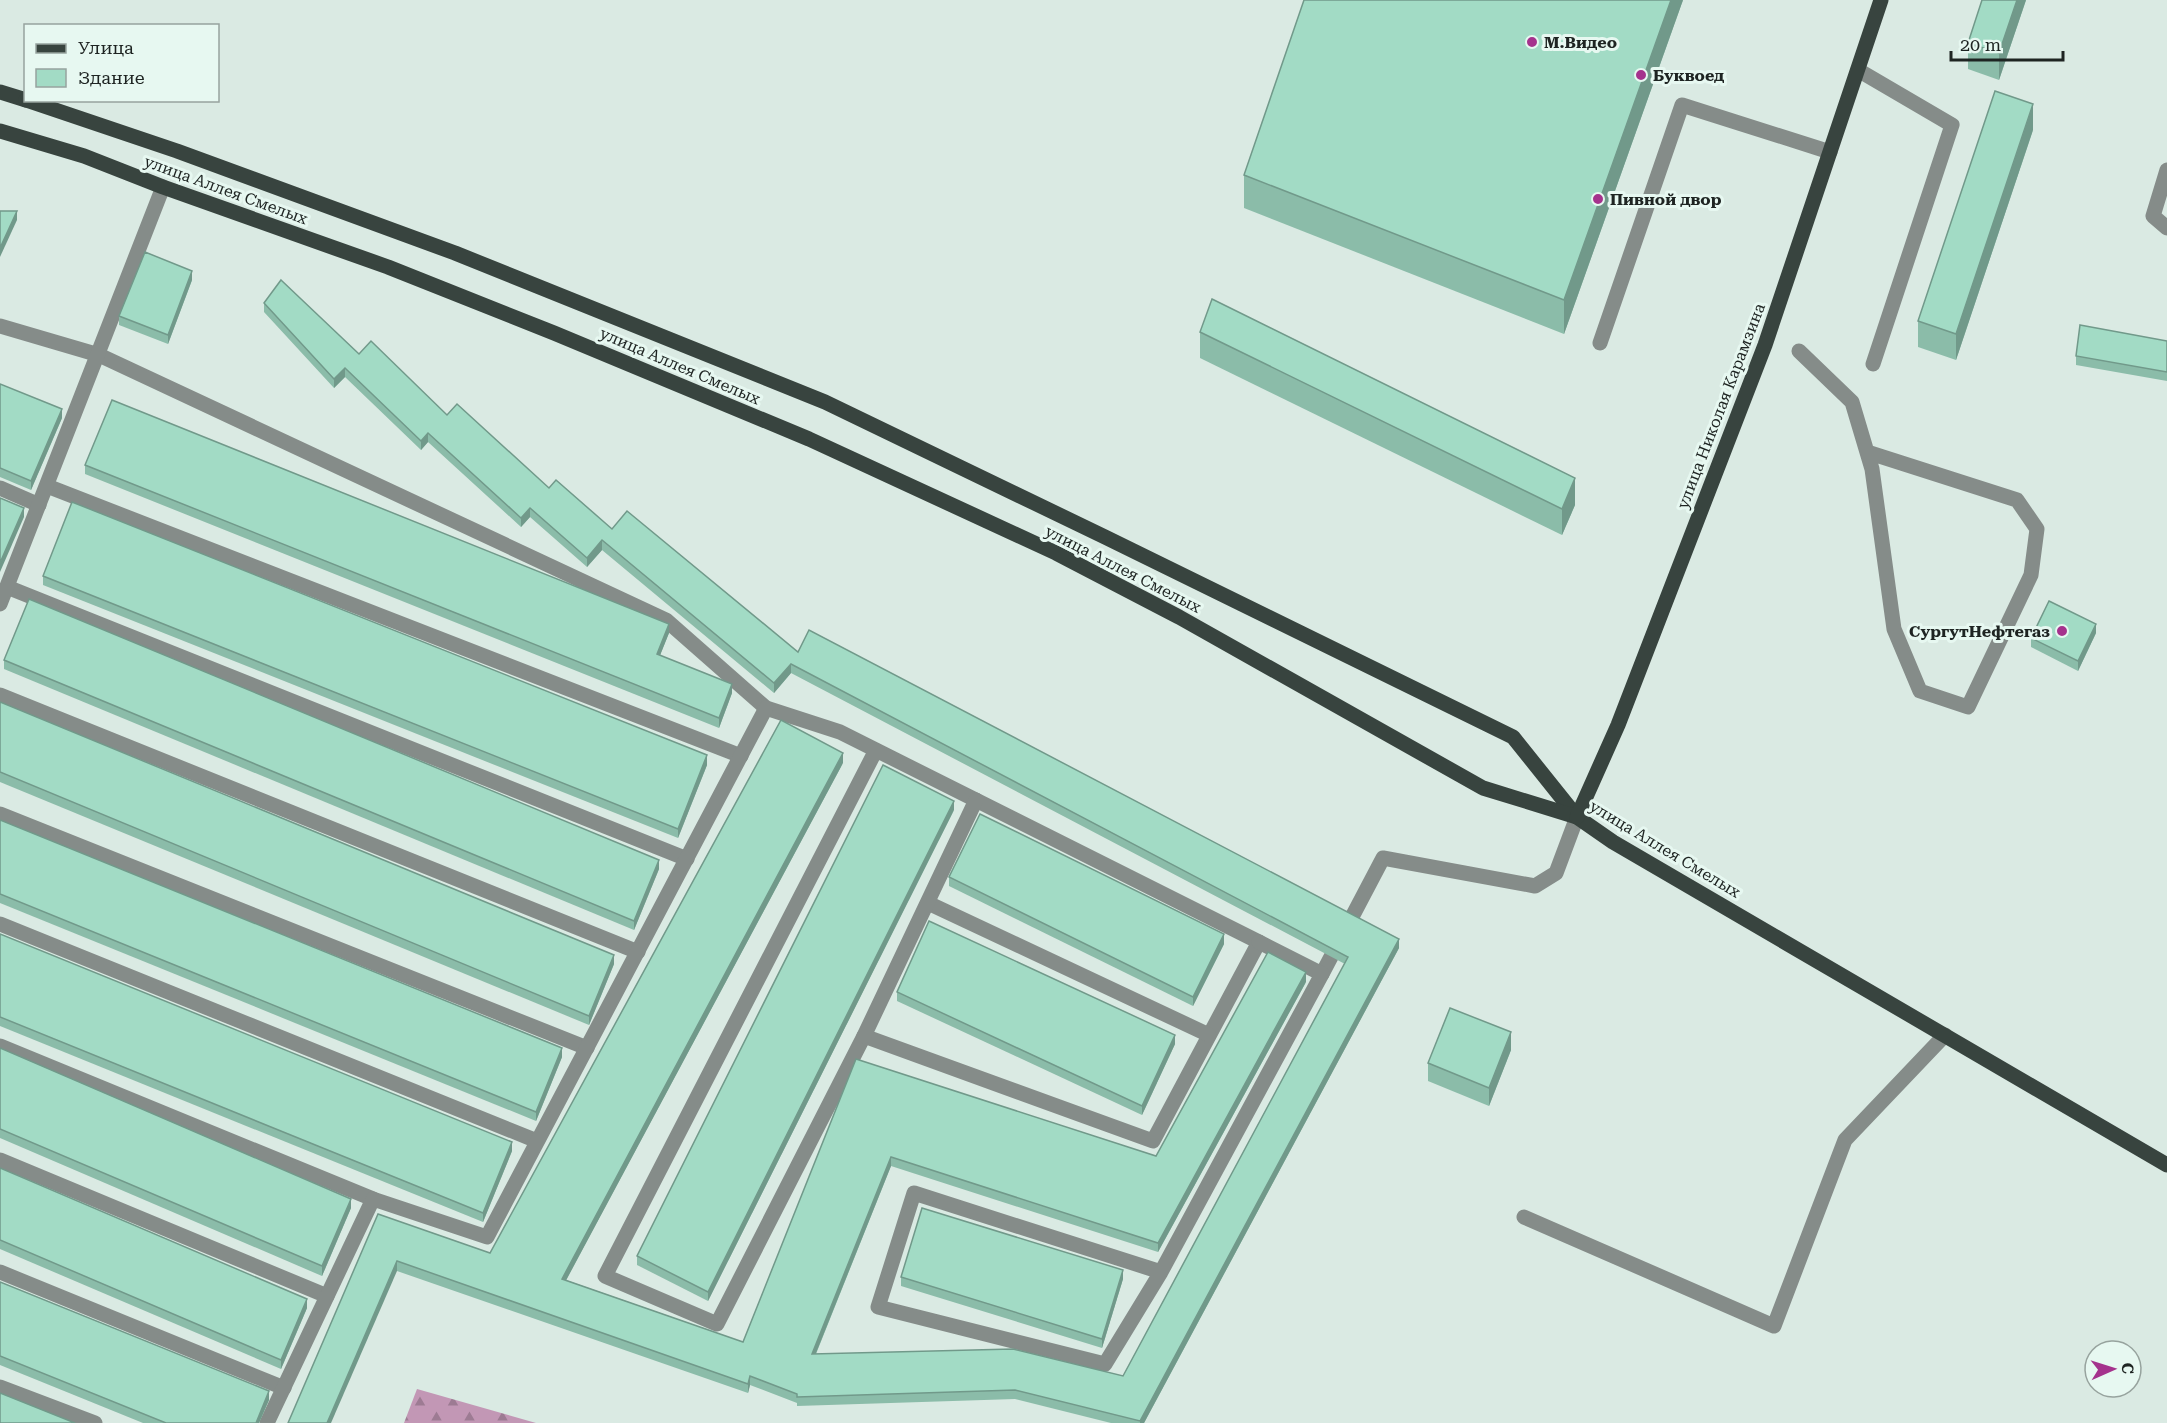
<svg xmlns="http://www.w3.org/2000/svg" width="2167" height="1423" font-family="'Roboto Serif',serif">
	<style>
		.forest { fill: url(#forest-firs) }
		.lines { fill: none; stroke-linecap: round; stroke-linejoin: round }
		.minor { stroke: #858c89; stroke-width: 15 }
		.major { stroke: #38443f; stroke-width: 15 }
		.wall { fill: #8bbca9 }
		.shaded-wall { fill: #71998a }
		.building { fill: #a2dbc5; stroke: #71998a; stroke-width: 1.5 }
		.poi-dot { fill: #a5328d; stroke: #e7f8f1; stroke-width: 2 }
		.labels { text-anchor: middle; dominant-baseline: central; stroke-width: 6; stroke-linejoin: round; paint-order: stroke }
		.poi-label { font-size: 16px; font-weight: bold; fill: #1e2422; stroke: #e7f8f1; text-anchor: start }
		.street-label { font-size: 16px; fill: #1e2422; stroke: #e7f8f1 }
	</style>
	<defs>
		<pattern id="forest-firs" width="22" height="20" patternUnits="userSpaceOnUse" patternTransform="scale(1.5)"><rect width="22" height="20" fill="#c297b5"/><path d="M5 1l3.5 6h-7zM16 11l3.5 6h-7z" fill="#9d7b93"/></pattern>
	</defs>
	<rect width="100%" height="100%" fill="#daeae3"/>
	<path class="forest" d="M417 1389 536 1423H404Z"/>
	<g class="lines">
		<g class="minor">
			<path d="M1858 70 1952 125 1873 364"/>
			<path d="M2167 170 2153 216 2167 228"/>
			<path d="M0 326 99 355 666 620 766 708 840 732 1259 942 1153 1141 864 1036 717 1324 605 1276 876 750"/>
			<path d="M1600 343 1682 105 1830 152"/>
			<path d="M1799 351 1852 402 1872 469 1894 629 1920 691 1968 707 2031 575 2037 529 2017 500 1867 452"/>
			<path d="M47 486 741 756"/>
			<path d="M0 488 39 505"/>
			<path d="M7 587 687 859"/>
			<path d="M0 604 163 187"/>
			<path d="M0 695 638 952"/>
			<path d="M0 814 587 1048"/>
			<path d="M928 903 1209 1035"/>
			<path d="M0 924 537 1141"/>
			<path d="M1322 974 1383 858 1535 886 1556 873 1577 817"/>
			<path d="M864 1036 976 800"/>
			<path d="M0 1046 373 1199"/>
			<path d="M0 1160 327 1296"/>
			<path d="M1524 1217 1774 1326 1845 1140 1945 1035"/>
			<path d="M0 1272 284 1388"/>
			<path d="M1161 1272 1105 1364 878 1307 914 1193 1161 1272 1322 974 1259 942"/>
			<path d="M0 1387 95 1423"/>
			<path d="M267 1423 373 1199 487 1237 766 708"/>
		</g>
		<g class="major">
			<path d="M0 92 26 100"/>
			<path d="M26 100 177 151 455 253 825 402 1105 537 1513 737 1577 817"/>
			<path d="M0 131 84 156 163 187 388 267 554 333 809 439 1056 553 1179 617 1483 788 1577 817 1613 842 2167 1165"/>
			<path d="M1577 817 1618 725 1765 345 1881 0"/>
		</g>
	</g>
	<g class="wall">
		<path d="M1683 0 1564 334 1244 208V175Z"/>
		<path d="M2026 0 1999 80 1968 69V43Z"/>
		<path d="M2033 130 1956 360 1918 347V321Z"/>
		<path d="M192 280 168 344 119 325V316Z"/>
		<path d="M264 303 359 354 447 415 549 488 798 652 1399 948 1144 1423H1111L1015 1399 797 1406V1403L750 1385 748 1393 397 1271 378 1214 490 1253 843 763 566 1280 743 1342 856 1059 1156 1156 1306 982 1158 1252 891 1166 816 1354 1123 1376 1345 964 791 673 774 693 602 550 587 567 530 517 521 527 428 442 421 450 345 377 334 388 264 312Z"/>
		<path d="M1200 332 1575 505 1562 535 1200 358Z"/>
		<path d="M2167 341V381L2076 365V356Z"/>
		<path d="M0 384 62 418 31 490 0 477Z"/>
		<path d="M85 465 669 633 660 655 732 693 719 728 85 474Z"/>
		<path d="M43 576 707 765 678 838 43 585Z"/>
		<path d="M2096 633 2078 671 2031 647V638Z"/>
		<path d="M4 660 659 869 634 930 4 669Z"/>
		<path d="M0 702 614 964 589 1025 0 782Z"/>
		<path d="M954 810 708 1301 637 1265V1256Z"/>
		<path d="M0 820 562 1057 536 1121 0 903Z"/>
		<path d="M949 877 1224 944 1193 1006 949 886Z"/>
		<path d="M0 934 512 1151 483 1222 0 1026Z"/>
		<path d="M897 992 1175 1044 1142 1115 897 1001Z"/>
		<path d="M0 1048 351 1208 322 1276 0 1138Z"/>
		<path d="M1511 1050 1489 1106 1428 1081V1063Z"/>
		<path d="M0 1168 307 1308 281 1369 0 1249Z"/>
		<path d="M901 1277 1123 1279 1102 1348 901 1286Z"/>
		<path d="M0 1282 269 1400 259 1423H143L0 1365Z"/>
	</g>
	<g class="shaded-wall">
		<path d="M1671 0H1683L1564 334V300Z"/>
		<path d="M2017 0H2026L1999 80V53Z"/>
		<path d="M2033 104V130L1956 360V334Z"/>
		<path d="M17 211V220L0 257V248Z"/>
		<path d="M192 271V280L168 344V335Z"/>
		<path d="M345 368V377L334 388V379Z"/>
		<path d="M62 409V418L31 490V481Z"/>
		<path d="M428 433V442L421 450V441Z"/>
		<path d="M1575 478V505L1562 535V509Z"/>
		<path d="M24 508V517L0 572V563Z"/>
		<path d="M530 508V517L521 527V518Z"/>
		<path d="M602 540V550L587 567V558Z"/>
		<path d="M669 624V633L657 663V654Z"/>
		<path d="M2096 624V633L2078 671V661Z"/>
		<path d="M791 664V673L774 693V683Z"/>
		<path d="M732 684V693L719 728V718Z"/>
		<path d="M843 753V763L562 1288V1279Z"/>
		<path d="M707 755V765L678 838V829Z"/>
		<path d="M954 801V810L708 1301V1292Z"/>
		<path d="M659 860V869L634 930V921Z"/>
		<path d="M1224 934V944L1193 1006V997Z"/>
		<path d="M1399 939V948L1144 1423H1140V1421Z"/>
		<path d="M614 955V964L589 1025V1016Z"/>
		<path d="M1306 972V982L1158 1252V1243Z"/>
		<path d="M1511 1032V1050L1489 1106V1088Z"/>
		<path d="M1175 1035V1044L1142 1115V1106Z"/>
		<path d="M562 1048V1057L536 1121V1112Z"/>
		<path d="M512 1142V1151L483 1222V1213Z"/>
		<path d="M891 1157V1166L812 1363V1354Z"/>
		<path d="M351 1199V1208L322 1276V1266Z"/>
		<path d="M397 1261V1271L331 1423H327Z"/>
		<path d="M1123 1270V1279L1102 1348V1339Z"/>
		<path d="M307 1299V1308L281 1369V1360Z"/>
		<path d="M750 1376V1385L748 1393V1384Z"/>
		<path d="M269 1391V1400L259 1423H256Z"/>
	</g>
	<g class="building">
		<path d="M1304 0H1671L1564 300 1244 175Z"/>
		<path d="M1982 0H2017L1999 53 1968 43Z"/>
		<path d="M1995 91 2033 104 1956 334 1918 321Z"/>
		<path d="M0 211H17L0 248Z"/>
		<path d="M145 252 192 271 168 335 119 316Z"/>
		<path d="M281 280 359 354 371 341 447 415 457 404 549 488 556 480 612 529 627 511 798 652 809 630 1399 939 1140 1421 1015 1390 797 1397V1394L750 1376 748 1384 397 1261 327 1423H288L378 1214 490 1253 781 720 843 753 562 1279 743 1342 856 1059 1156 1156 1268 952 1306 972 1158 1243 891 1157 812 1354 1013 1349 1123 1376 1348 957 791 664 774 683 602 540 587 558 530 508 521 518 428 433 421 441 345 368 334 379 264 303Z"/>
		<path d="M1212 299 1575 478 1562 509 1200 332Z"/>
		<path d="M2080 325 2167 341V372L2076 356Z"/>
		<path d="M0 384 62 409 31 481 0 468Z"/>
		<path d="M112 400 669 624 657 654 732 684 719 718 85 465Z"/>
		<path d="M0 498 24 508 0 563Z"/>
		<path d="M72 502 707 755 678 829 43 576Z"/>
		<path d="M29 599 659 860 634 921 4 660Z"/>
		<path d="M2049 601 2096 624 2078 661 2031 638Z"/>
		<path d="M0 702 614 955 589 1016 0 772Z"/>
		<path d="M883 765 954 801 708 1292 637 1256Z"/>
		<path d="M980 814 1224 934 1193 997 949 877Z"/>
		<path d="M0 820 562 1048 536 1112 0 894Z"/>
		<path d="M929 921 1175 1035 1142 1106 897 992Z"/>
		<path d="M0 934 512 1142 483 1213 0 1017Z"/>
		<path d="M1450 1008 1511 1032 1489 1088 1428 1063Z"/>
		<path d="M0 1048 351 1199 322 1266 0 1129Z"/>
		<path d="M0 1168 307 1299 281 1360 0 1240Z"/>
		<path d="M922 1208 1123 1270 1102 1339 901 1277Z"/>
		<path d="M0 1282 269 1391 256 1423H166L0 1356Z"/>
		<path d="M0 1393 75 1423H0Z"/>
	</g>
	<g class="poi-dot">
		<circle cx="1532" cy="42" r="6"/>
		<circle cx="1641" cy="75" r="6"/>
		<circle cx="1598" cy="199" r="6"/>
		<circle cx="2062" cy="631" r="6"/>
	</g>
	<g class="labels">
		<g class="poi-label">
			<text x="1544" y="42">M.Видео</text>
			<text x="1653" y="75">Буквоед</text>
			<text x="1610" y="199">Пивной двор</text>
			<text x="2050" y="631" text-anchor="end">СургутНефтегаз</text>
		</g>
		<g class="street-label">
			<text transform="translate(226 190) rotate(20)">улица Аллея Смелых</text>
			<text transform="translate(680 366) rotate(23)">улица Аллея Смелых</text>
			<text transform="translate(1721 406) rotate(-69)">улица Николая Карамзина</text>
			<text transform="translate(1123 569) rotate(27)">улица Аллея Смелых</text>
			<text transform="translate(1665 849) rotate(31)">улица Аллея Смелых</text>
		</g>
	</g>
	<rect x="24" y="24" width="195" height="78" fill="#e7f8f1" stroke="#97a39e" stroke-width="1.5"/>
	<rect x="36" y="44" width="30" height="9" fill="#38443f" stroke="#97a39e" stroke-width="1.5"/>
	<text x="78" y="54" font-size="18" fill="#1e2422">Улица</text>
	<rect x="36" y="69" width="30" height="18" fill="#a2dbc5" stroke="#97a39e" stroke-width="1.5"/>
	<text x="78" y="84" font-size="18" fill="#1e2422">Здание</text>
	<g transform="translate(2113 1369) rotate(87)"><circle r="28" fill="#e7f8f1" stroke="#97a39e" stroke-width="1.5"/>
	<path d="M0-4.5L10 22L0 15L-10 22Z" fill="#a5328d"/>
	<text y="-9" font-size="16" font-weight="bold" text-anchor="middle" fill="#1e2422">С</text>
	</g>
	<path d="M1951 51v9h112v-9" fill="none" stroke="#1e2422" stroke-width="3"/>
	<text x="1960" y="51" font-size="18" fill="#1e2422" stroke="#e7f8f1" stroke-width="4.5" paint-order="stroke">20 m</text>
</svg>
